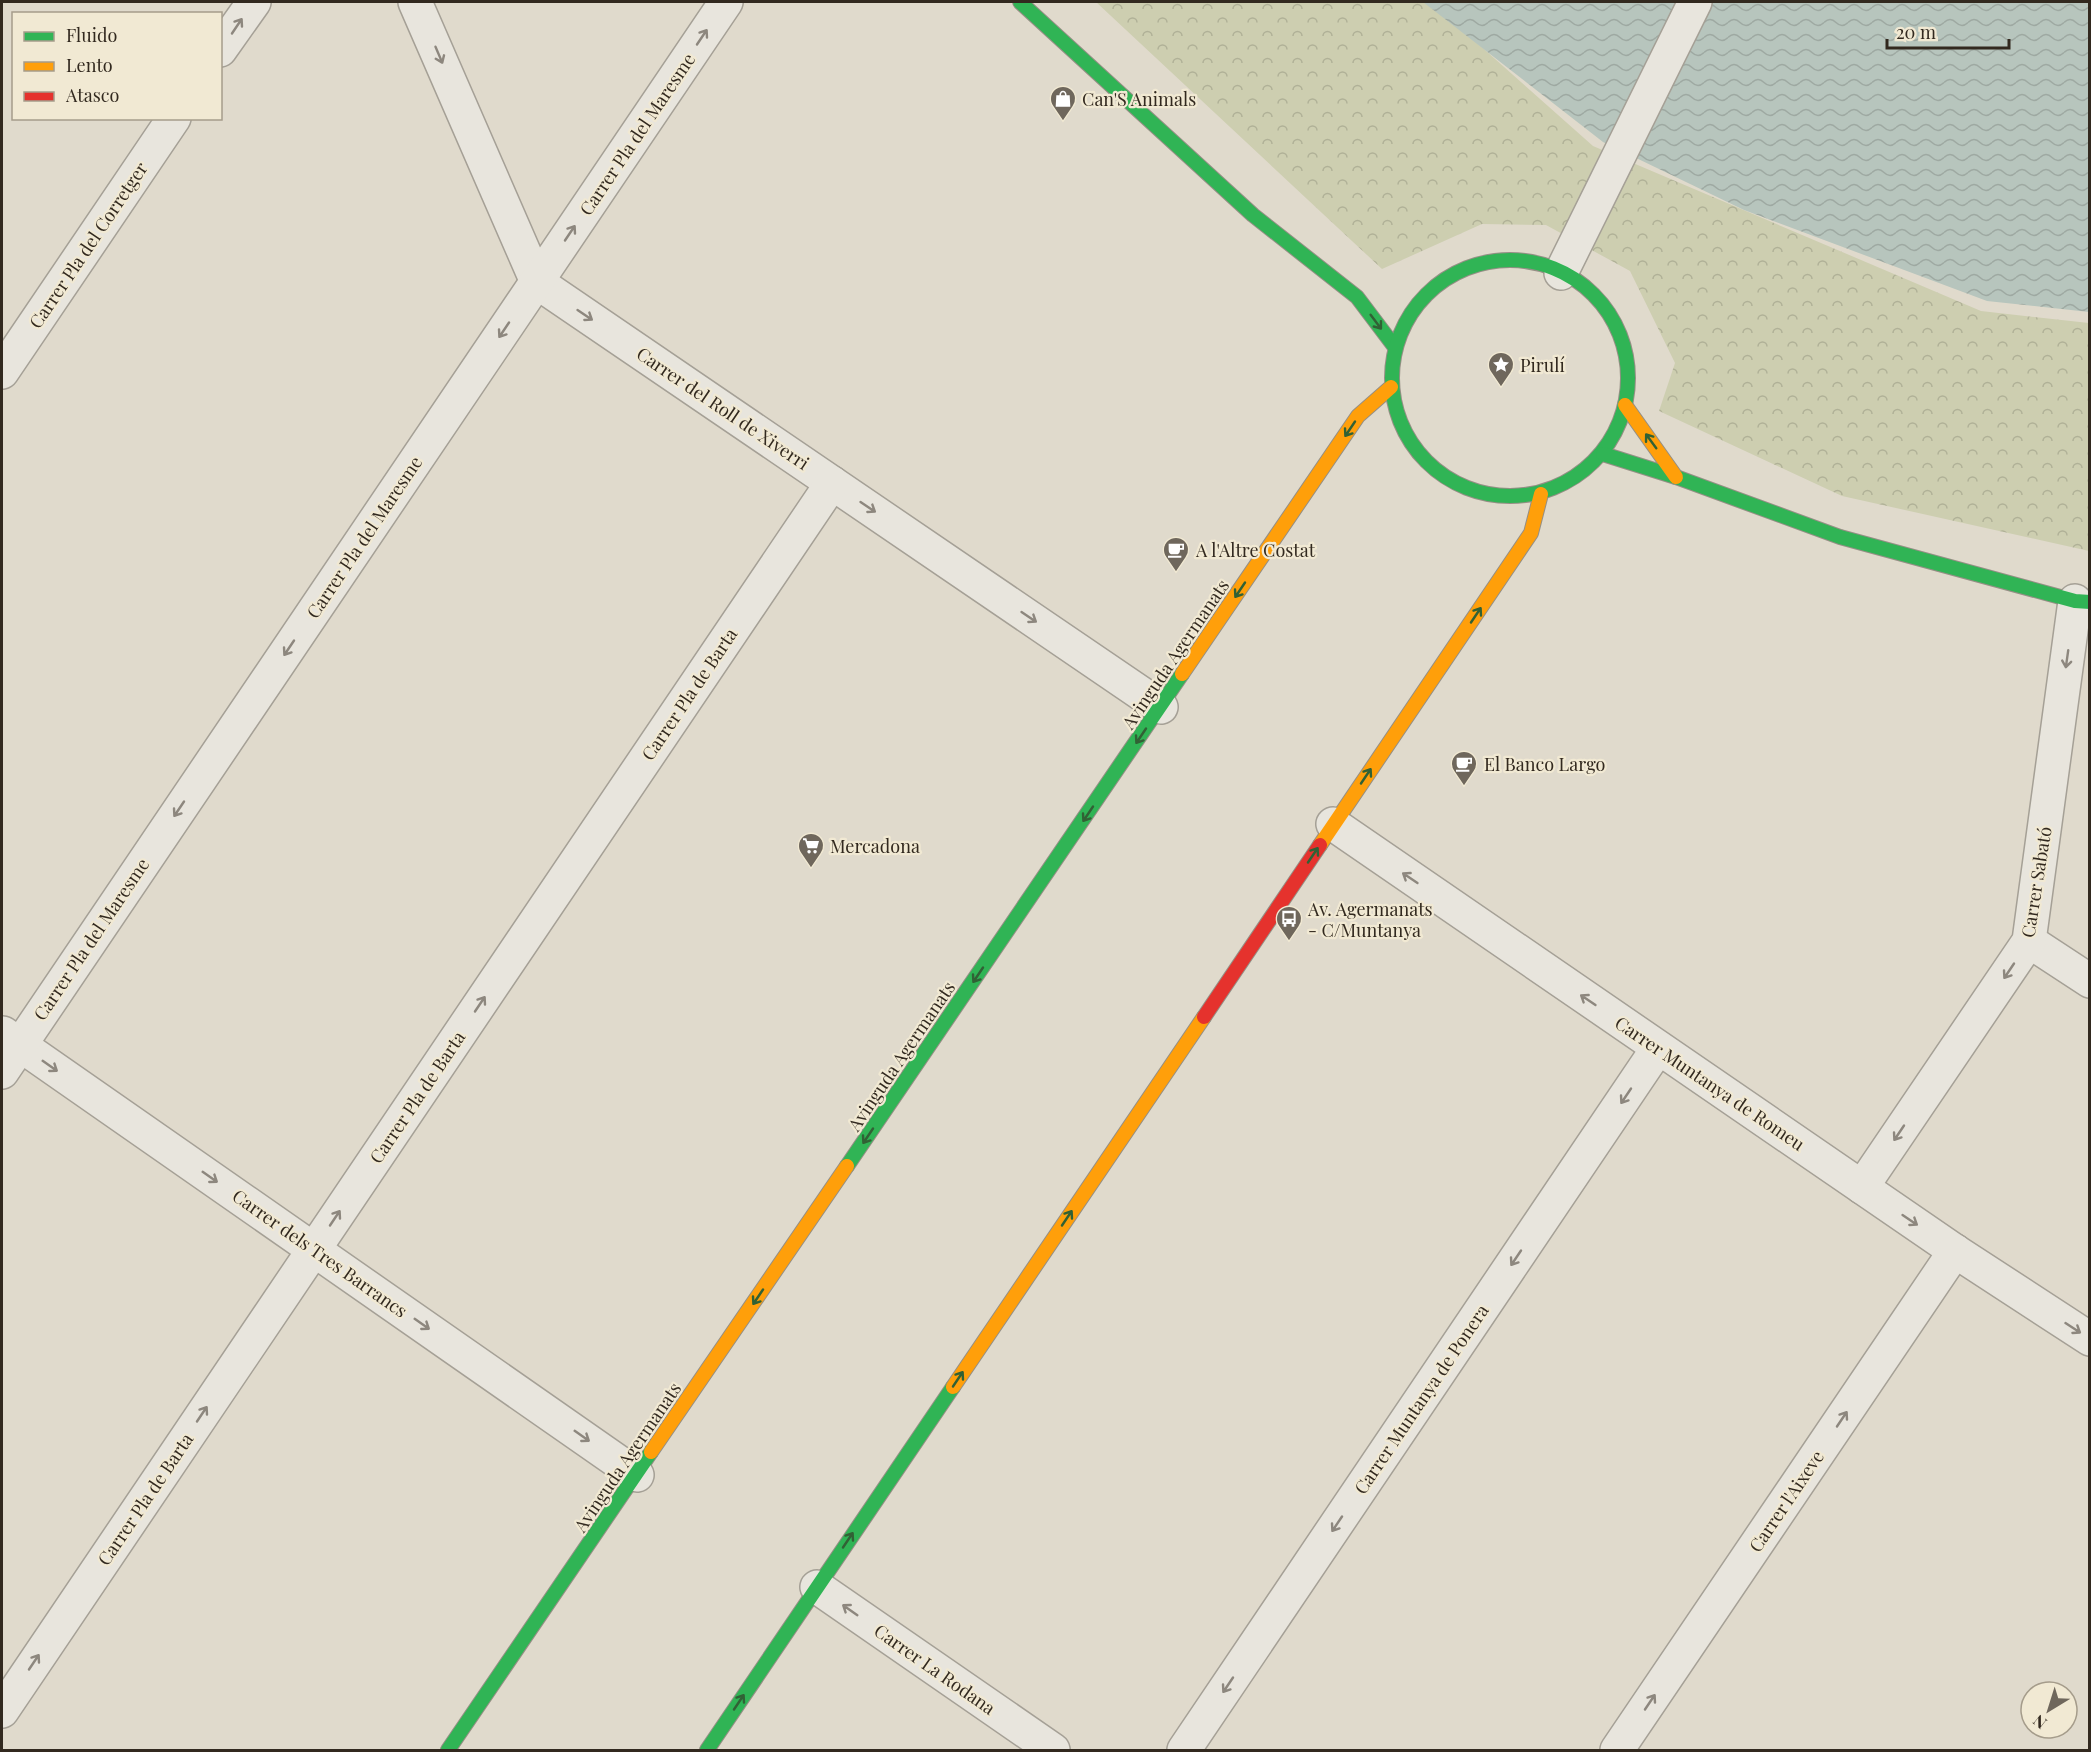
<svg xmlns="http://www.w3.org/2000/svg" width="2091" height="1752" font-family="'Playfair Display',serif">
	<style>
		.park { fill: url(#park-crowns) }
		.water { fill: url(#water-waves) }
		.lines { fill: none; stroke-linecap: round; stroke-linejoin: round }
		.street-casing { stroke: #a5a096; stroke-width: 36 }
		.fast-casing { stroke: #958f85; stroke-width: 16 }
		.slow-casing { stroke: #958f85; stroke-width: 16 }
		.jam-casing { stroke: #958f85; stroke-width: 16 }
		.street { stroke: #e8e5dd; stroke-width: 33 }
		.fast { stroke: #30b455; stroke-width: 14 }
		.slow { stroke: #ff9f0a; stroke-width: 14 }
		.jam { stroke: #e5322d; stroke-width: 14 }
		.oneway { stroke: #8d877e }
		.oneway2 { stroke: #316135 }
		.labels { text-anchor: middle; dominant-baseline: central; stroke-width: 4.5; stroke-linejoin: round; paint-order: stroke }
		.poi-label { font-size: 18px; fill: #32291f; stroke: #f1e9d3; text-anchor: start }
		.street-label { font-size: 18px; fill: #32291f; stroke: #f1e9d3 }
	</style>
	<defs>
		<pattern id="park-crowns" width="20" height="18" patternUnits="userSpaceOnUse" patternTransform="scale(1.5)"><rect width="20" height="18" fill="#cdceb0"/><path d="M2 6a3 3 0 1 1 6 0M12 15a3 3 0 1 1 6 0" fill="none" stroke="#b0b197"/></pattern>
		<pattern id="water-waves" width="16" height="10" patternUnits="userSpaceOnUse" patternTransform="scale(1.5)"><rect width="16" height="10" fill="#b7c5bd"/><path d="M0 5q4-4 8 0t8 0" fill="none" stroke="#9ea9a2"/></pattern>
	</defs>
	<rect width="100%" height="100%" fill="#e0dacc"/>
	<path class="park" d="M1096 2H1431L1593 146 1981 311 2089 323V551L1842 496 1659 411 1675 363 1630 271 1546 225 1482 224 1382 269Z"/>
	<path class="water" d="M1423 2H2089V312L1987 301 1744 210 1603 142Z"/>
	<g class="lines">
		<defs>
			<g id="street">
				<path d="M415 2 537 282 1161 707"/>
				<path d="M220 50 254 2"/>
				<path d="M1561 273 1695 2"/>
				<path d="M2 372 174 118"/>
				<path d="M1333 824 1955 1251 2090 1339"/>
				<path d="M2029 941 2090 981"/>
				<path d="M3 1033 637 1475"/>
				<path d="M2 1072 726 2"/>
				<path d="M1862 1187 2029 941 2075 601"/>
				<path d="M817 1587 1053 1750"/>
				<path d="M2 1711 832 483"/>
				<path d="M1184 1750 1658 1048"/>
				<path d="M1617 1750 1955 1251"/>
			</g>
			<g id="fast">
				<path d="M1020 2 1253 215 1357 297 1394 346"/>
				<circle cx="1510" cy="378" r="118"/>
				<path d="M1603 454 1676 477 1840 537 2075 601 2090 602"/>
				<path d="M847 1166 1182 674"/>
				<path d="M448 1750 651 1452"/>
				<path d="M707 1750 953 1387"/>
			</g>
			<g id="slow">
				<path d="M1625 405 1676 477"/>
				<path d="M1182 674 1358 416 1391 387"/>
				<path d="M1320 845 1531 533 1541 494"/>
				<path d="M953 1387 1204 1017"/>
				<path d="M651 1452 847 1166"/>
			</g>
			<path id="jam" d="M1204 1017 1320 845"/>
		</defs>
		<use href="#street" class="street-casing"/>
		<use href="#fast" class="fast-casing"/>
		<use href="#slow" class="slow-casing"/>
		<use href="#jam" class="jam-casing"/>
		<use href="#street" class="street"/>
		<use href="#fast" class="fast"/>
		<use href="#slow" class="slow"/>
		<use href="#jam" class="jam"/>
	</g>
	<defs><path id="oneway-shaft" d="M-6 0H5M1.5-3L5.5 0L1.5 3" fill="none" stroke-width="1.6" stroke-linecap="round" stroke-linejoin="round" transform="scale(1.5)"/></defs>
	<g class="oneway">
		<use href="#oneway-shaft" transform="translate(237 26) rotate(-56)"/>
		<use href="#oneway-shaft" transform="translate(702 37) rotate(-56)"/>
		<use href="#oneway-shaft" transform="translate(439 55) rotate(67)"/>
		<use href="#oneway-shaft" transform="translate(570 233) rotate(-56)"/>
		<use href="#oneway-shaft" transform="translate(585 315) rotate(34)"/>
		<use href="#oneway-shaft" transform="translate(504 330) rotate(124)"/>
		<use href="#oneway-shaft" transform="translate(868 507) rotate(34)"/>
		<use href="#oneway-shaft" transform="translate(1029 617) rotate(34)"/>
		<use href="#oneway-shaft" transform="translate(289 648) rotate(124)"/>
		<use href="#oneway-shaft" transform="translate(2067 659) rotate(98)"/>
		<use href="#oneway-shaft" transform="translate(179 809) rotate(124)"/>
		<use href="#oneway-shaft" transform="translate(1410 878) rotate(-146)"/>
		<use href="#oneway-shaft" transform="translate(2009 971) rotate(124)"/>
		<use href="#oneway-shaft" transform="translate(1588 1000) rotate(-146)"/>
		<use href="#oneway-shaft" transform="translate(480 1004) rotate(-56)"/>
		<use href="#oneway-shaft" transform="translate(50 1066) rotate(35)"/>
		<use href="#oneway-shaft" transform="translate(1626 1096) rotate(124)"/>
		<use href="#oneway-shaft" transform="translate(1899 1133) rotate(124)"/>
		<use href="#oneway-shaft" transform="translate(210 1177) rotate(35)"/>
		<use href="#oneway-shaft" transform="translate(335 1218) rotate(-56)"/>
		<use href="#oneway-shaft" transform="translate(1910 1220) rotate(34)"/>
		<use href="#oneway-shaft" transform="translate(1516 1258) rotate(124)"/>
		<use href="#oneway-shaft" transform="translate(422 1324) rotate(35)"/>
		<use href="#oneway-shaft" transform="translate(2073 1328) rotate(33)"/>
		<use href="#oneway-shaft" transform="translate(202 1414) rotate(-56)"/>
		<use href="#oneway-shaft" transform="translate(1842 1419) rotate(-56)"/>
		<use href="#oneway-shaft" transform="translate(582 1436) rotate(35)"/>
		<use href="#oneway-shaft" transform="translate(1337 1524) rotate(124)"/>
		<use href="#oneway-shaft" transform="translate(850 1610) rotate(-145)"/>
		<use href="#oneway-shaft" transform="translate(34 1662) rotate(-56)"/>
		<use href="#oneway-shaft" transform="translate(1228 1685) rotate(124)"/>
		<use href="#oneway-shaft" transform="translate(1650 1702) rotate(-56)"/>
	</g>
	<g class="oneway2">
		<use href="#oneway-shaft" transform="translate(1376 322) rotate(53)"/>
		<use href="#oneway-shaft" transform="translate(1350 429) rotate(124)"/>
		<use href="#oneway-shaft" transform="translate(1651 441) rotate(-126)"/>
		<use href="#oneway-shaft" transform="translate(1240 590) rotate(124)"/>
		<use href="#oneway-shaft" transform="translate(1476 615) rotate(-56)"/>
		<use href="#oneway-shaft" transform="translate(1141 736) rotate(124)"/>
		<use href="#oneway-shaft" transform="translate(1366 776) rotate(-56)"/>
		<use href="#oneway-shaft" transform="translate(1088 814) rotate(124)"/>
		<use href="#oneway-shaft" transform="translate(1313 855) rotate(-56)"/>
		<use href="#oneway-shaft" transform="translate(978 975) rotate(124)"/>
		<use href="#oneway-shaft" transform="translate(868 1136) rotate(124)"/>
		<use href="#oneway-shaft" transform="translate(1067 1218) rotate(-56)"/>
		<use href="#oneway-shaft" transform="translate(758 1297) rotate(124)"/>
		<use href="#oneway-shaft" transform="translate(958 1379) rotate(-56)"/>
		<use href="#oneway-shaft" transform="translate(848 1540) rotate(-56)"/>
		<use href="#oneway-shaft" transform="translate(739 1702) rotate(-56)"/>
	</g>
	<defs>
		<symbol id="shop-pin" viewBox="-11 -11 22 30"><path d="M0 17L-7.5 6A9.5 9.5 0 1 1 7.5 6Z" fill="#6f675c" stroke="#f1e9d3"/><path d="M-5-2.5h2.3a2.7 3.5 0 0 1 5.4 0H5L5.5 6h-11ZM-1.5-2.5h3a1.5 2.3 0 0 0-3 0Z" fill="#fff"/></symbol>
		<symbol id="sight-pin" viewBox="-11 -11 22 30"><path d="M0 17L-7.5 6A9.5 9.5 0 1 1 7.5 6Z" fill="#6f675c" stroke="#f1e9d3"/><path d="M0-6L1.8-2.2L6-1.7L2.9 1.2L3.7 5.4L0 3.3L-3.7 5.4L-2.9 1.2L-6-1.7L-1.8-2.2Z" fill="#fff"/></symbol>
		<symbol id="cafe-pin" viewBox="-11 -11 22 30"><path d="M0 17L-7.5 6A9.5 9.5 0 1 1 7.5 6Z" fill="#6f675c" stroke="#f1e9d3"/><path d="M-5.5-4.5H6V0H3Q3 3.5 0 3.5H-2.5Q-5.5 3.5-5.5 0ZM3-3.2v2h1.7v-2ZM-6 4.5H4V6H-6Z" fill="#fff"/></symbol>
		<symbol id="supermarket-pin" viewBox="-11 -11 22 30"><path d="M0 17L-7.5 6A9.5 9.5 0 1 1 7.5 6Z" fill="#6f675c" stroke="#f1e9d3"/><path d="M-6-5.5h2.5l.6 2H6L4.5 2H-2.5L-4.4-4H-6ZM-1.5 3.2a1.3 1.3 0 1 0 .1 0ZM3 3.2a1.3 1.3 0 1 0 .1 0Z" fill="#fff"/></symbol>
		<symbol id="bus-pin" viewBox="-11 -11 22 30"><path d="M0 17L-7.5 6A9.5 9.5 0 1 1 7.5 6Z" fill="#6f675c" stroke="#f1e9d3"/><path d="M-5-6H5V4H4V6H2V4H-2V6H-4V4H-5ZM-3.5-4V0h7V-4ZM-3.5 1.2v1.5H-2V1.2ZM2 1.2v1.5H3.5V1.2Z" fill="#fff"/></symbol>
	</defs>
	<g fill-rule="evenodd">
		<use href="#shop-pin" x="1048" y="84" width="30" height="40"/>
		<use href="#sight-pin" x="1486" y="350" width="30" height="40"/>
		<use href="#cafe-pin" x="1161" y="535" width="30" height="40"/>
		<use href="#cafe-pin" x="1449" y="749" width="30" height="40"/>
		<use href="#supermarket-pin" x="796" y="831" width="30" height="40"/>
		<use href="#bus-pin" x="1274" y="904" width="30" height="40"/>
	</g>
	<g class="labels">
		<g class="poi-label">
			<text x="1082" y="99">Can'S Animals</text>
			<text x="1520" y="365">Pirulí</text>
			<text x="1196" y="550">A l'Altre Costat</text>
			<text x="1484" y="764">El Banco Largo</text>
			<text x="830" y="846">Mercadona</text>
			<text x="1308" y="909">Av. Agermanats<tspan x="1308" dy="21">- C/Muntanya</tspan></text>
		</g>
		<g class="street-label">
			<text transform="translate(637 134) rotate(-56)">Carrer Pla del Maresme</text>
			<text transform="translate(88 245) rotate(-56)">Carrer Pla del Corretger</text>
			<text transform="translate(723 408) rotate(34)">Carrer del Roll de Xiverri</text>
			<text transform="translate(364 537) rotate(-56)">Carrer Pla del Maresme</text>
			<text transform="translate(1175 654) rotate(-56)">Avinguda Agermanats</text>
			<text transform="translate(689 694) rotate(-56)">Carrer Pla de Barta</text>
			<text transform="translate(2036 882) rotate(-81)">Carrer Sabató</text>
			<text transform="translate(91 939) rotate(-56)">Carrer Pla del Maresme</text>
			<text transform="translate(901 1056) rotate(-56)">Avinguda Agermanats</text>
			<text transform="translate(1710 1083) rotate(34)">Carrer Muntanya de Romeu</text>
			<text transform="translate(417 1097) rotate(-56)">Carrer Pla de Barta</text>
			<text transform="translate(320 1253) rotate(35)">Carrer dels Tres Barrancs</text>
			<text transform="translate(1421 1399) rotate(-56)">Carrer Muntanya de Ponera</text>
			<text transform="translate(627 1457) rotate(-56)">Avinguda Agermanats</text>
			<text transform="translate(145 1499) rotate(-56)">Carrer Pla de Barta</text>
			<text transform="translate(1786 1501) rotate(-56)">Carrer l'Aixeve</text>
			<text transform="translate(935 1669) rotate(35)">Carrer La Rodana</text>
		</g>
	</g>
	<rect width="2091" height="1752" fill="none" stroke="#32291f" stroke-width="6"/>
	<rect x="12" y="12" width="210" height="108" fill="#f1e9d3" stroke="#a59c8b" stroke-width="1.5"/>
	<rect x="24" y="32" width="30" height="9" fill="#30b455" stroke="#a59c8b" stroke-width="1.5"/>
	<text x="66" y="42" font-size="18" fill="#32291f">Fluido</text>
	<rect x="24" y="62" width="30" height="9" fill="#ff9f0a" stroke="#a59c8b" stroke-width="1.5"/>
	<text x="66" y="72" font-size="18" fill="#32291f">Lento</text>
	<rect x="24" y="92" width="30" height="9" fill="#e5322d" stroke="#a59c8b" stroke-width="1.5"/>
	<text x="66" y="102" font-size="18" fill="#32291f">Atasco</text>
	<g transform="translate(2049 1710) rotate(218)"><circle r="28" fill="#f1e9d3" stroke="#a59c8b" stroke-width="1.5"/>
	<path d="M0-4.5L10 22L0 15L-10 22Z" fill="#6f675c"/>
	<text y="-9" font-size="16" font-weight="bold" text-anchor="middle" fill="#32291f">N</text>
	</g>
	<path d="M1887 39v9h122v-9" fill="none" stroke="#32291f" stroke-width="3"/>
	<text x="1896" y="39" font-size="18" fill="#32291f" stroke="#f1e9d3" stroke-width="4.5" paint-order="stroke">20 m</text>
</svg>
